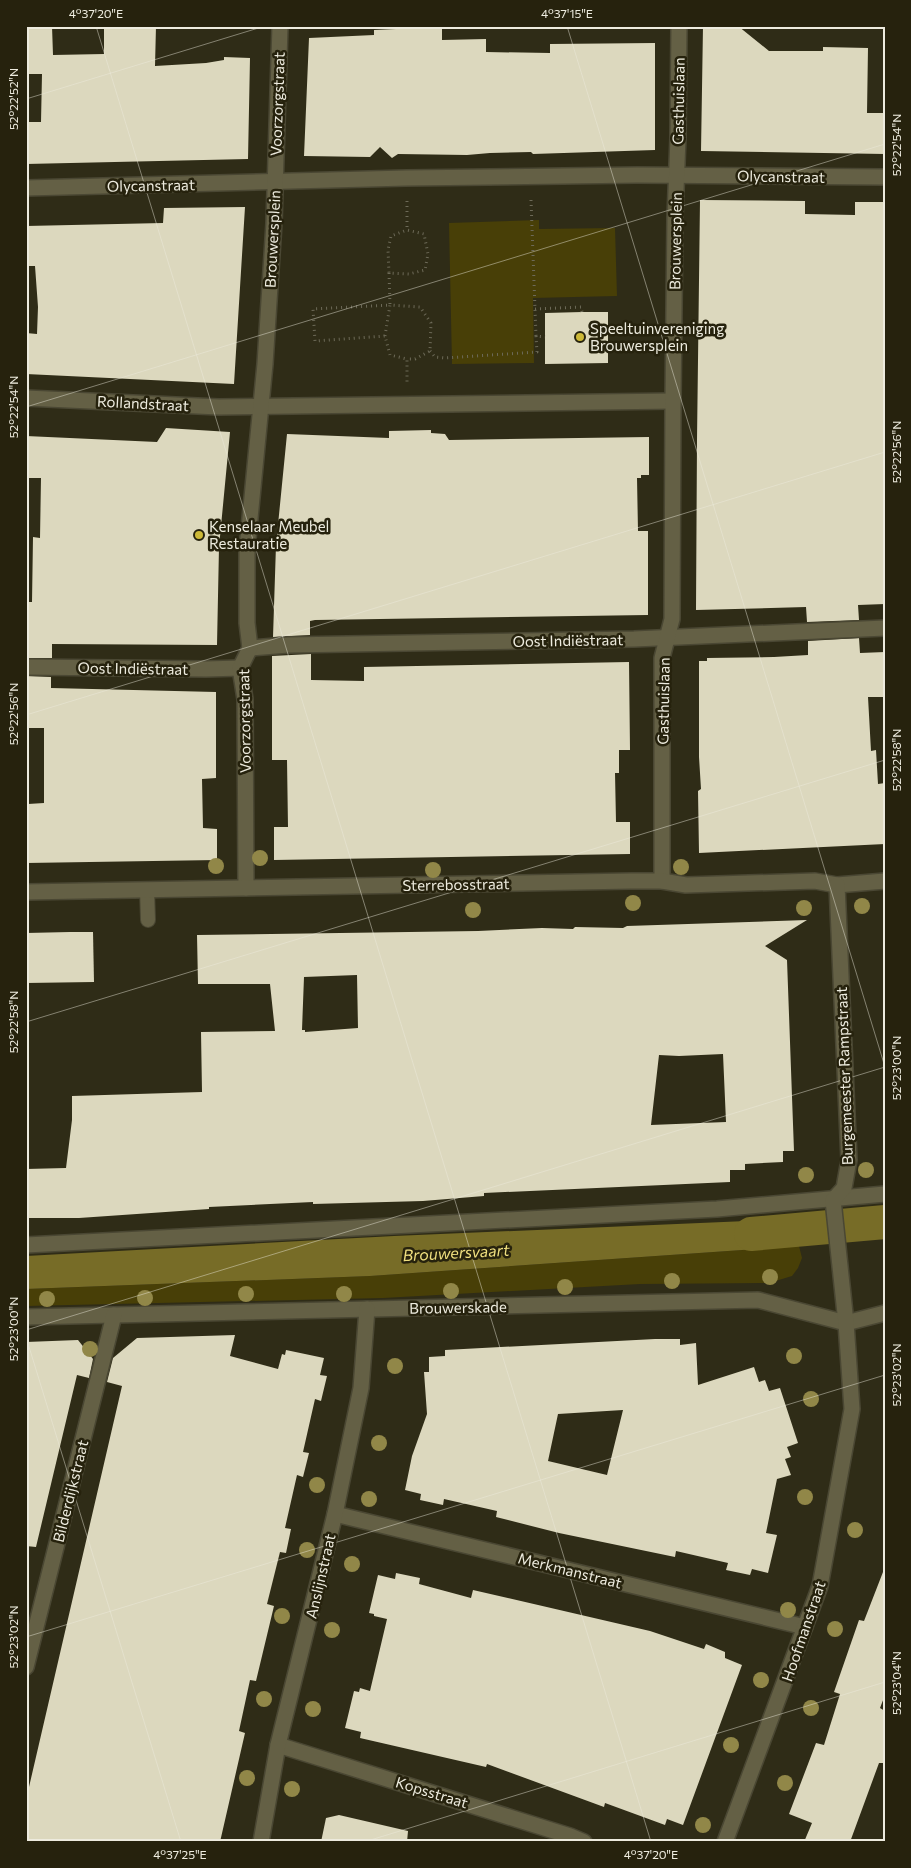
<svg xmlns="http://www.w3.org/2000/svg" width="911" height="1868" font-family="Commissioner,sans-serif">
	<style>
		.green { fill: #483f07 }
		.water { fill: #776c27 }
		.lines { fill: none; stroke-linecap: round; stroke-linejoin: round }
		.canal { stroke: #776c27; stroke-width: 34 }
		.building { fill: #dcd8be; fill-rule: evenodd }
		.lane-casing { stroke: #4a4733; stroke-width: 16 }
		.street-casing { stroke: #4a4733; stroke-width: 18 }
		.path { stroke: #6d6a58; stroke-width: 3; stroke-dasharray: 1 4; stroke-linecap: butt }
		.lane { stroke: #646045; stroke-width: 14 }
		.street { stroke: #646045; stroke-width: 15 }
		.tree { fill: #918748 }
		.ticks { fill: none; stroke: #edebde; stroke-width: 1; stroke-opacity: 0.45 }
		.poi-dot { fill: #cdb938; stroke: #26220d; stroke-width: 2 }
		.labels { text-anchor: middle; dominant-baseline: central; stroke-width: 5; stroke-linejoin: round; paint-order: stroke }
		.street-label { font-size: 15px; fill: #edebde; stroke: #26220d }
		.poi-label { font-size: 15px; fill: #edebde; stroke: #26220d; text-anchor: start }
		.water-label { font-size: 16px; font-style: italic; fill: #efdf7f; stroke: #26220d }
		.neatline { fill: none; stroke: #edebde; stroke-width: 2 }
		.ticks-label { font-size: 12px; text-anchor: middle; fill: #edebde }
	</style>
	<rect width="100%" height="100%" fill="#2f2c17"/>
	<g class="green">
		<path d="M539 220V229L615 228 617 296 533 298 534 363 452 364 449 223Z"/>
		<path d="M799 1246 802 1258 798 1268 792 1276 769 1283 640 1284 383 1298 26 1306V1289L370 1276Z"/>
	</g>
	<path class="water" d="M796 1219 799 1246 370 1276 26 1289V1256L394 1236Z"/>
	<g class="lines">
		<path class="canal" d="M751 1234 885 1222"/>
	</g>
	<g class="building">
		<path d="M26 26H52L53 55 104 54V26H156L155 66 206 63 224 60V57L250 58 248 159 26 164V122H41L42 74H26Z"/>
		<path d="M396 26H442V40L486 39V52L550 53V44L655 43V150L533 154 531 152 490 153 467 155 398 154 392 158 380 147 370 157 304 156 309 38 374 35V30L396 29Z"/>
		<path d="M703 26H738L769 51H823V47L868 48 867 113H885V154L701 151Z"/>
		<path d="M700 200 805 201V214L855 215V202H885V604L858 605 859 620 807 622 806 607 696 610 697 440Z"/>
		<path d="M245 207 234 384 26 374V333L37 334 38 307 35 266H26V226L163 223 164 208Z"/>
		<path d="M582 312H608V363L545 364V313Z"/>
		<path d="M166 428 230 432 219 547 217 645 52 644V658H26V602H32L33 537 40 538 41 478H26V436L157 442Z"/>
		<path d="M431 430V433L445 434 449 440 649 437V475H641V478H637L638 531H648V615L315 620 310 621V635L273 637 276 545 287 434 389 438V431Z"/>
		<path d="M859 638 860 653 885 652V697H868L871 751 876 750 878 784 885 783V844L699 853 698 791 701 789 699 757V661H707V658L774 657 808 655V641Z"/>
		<path d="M311 654V680L364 681V667L629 662 630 750H619V773H615L616 822H630V854L274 860V827H288L287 760H272V656Z"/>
		<path d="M26 676 51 677V688L216 692V778L202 779 203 828 217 829V860L26 863 28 804 44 803V728H26Z"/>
		<path d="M807 920 765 946 787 960 794 1151H783V1162L745 1164V1170H730V1182L484 1193V1196L423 1201 313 1204V1202L209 1207V1209L79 1218H26V1169L66 1168 72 1120V1096L202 1092 201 1032 275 1031 270 984H198L197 935 478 931 542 928 573 929 575 927 623 928 627 926ZM357 975 358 1028 305 1032V1030H302L304 977ZM723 1054 726 1122 651 1125 659 1055 679 1056Z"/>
		<path d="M70 932H93L94 982 26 983V933Z"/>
		<path d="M235 1335 230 1356 278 1369 282 1354 285 1355 286 1350 324 1358 320 1375 327 1376 321 1401 315 1399 303 1452 309 1453 303 1477 297 1475 285 1528 291 1529 286 1553 280 1552 267 1604 274 1606 256 1681 250 1680 239 1731 245 1733 220 1842H26V1800L122 1386 107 1382 113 1358 137 1338Z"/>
		<path d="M655 1339H680V1345L696 1343 698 1385 754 1367 759 1382 765 1380 769 1391 780 1388 798 1443 787 1447 791 1457 785 1459 791 1475 777 1479 766 1533 777 1535 768 1573 752 1569 750 1575 726 1570 728 1563 676 1551 675 1557 559 1533 496 1517 497 1511 444 1499 443 1505 420 1500 421 1494 405 1490 412 1456 427 1414 424 1372H429V1357L445 1356V1350ZM623 1410 607 1475 548 1461 558 1414Z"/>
		<path d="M78 1340 93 1359 89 1378 77 1375 36 1547 26 1546V1342Z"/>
		<path d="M883 1572 885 1573V1695L880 1708 885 1711V1763H879L850 1842H804L812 1823 789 1814 816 1743 824 1745 840 1694 834 1692 859 1620 864 1621Z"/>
		<path d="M396 1573 420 1578 419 1584 471 1598 473 1590 650 1631 704 1649 706 1644 725 1652V1658L742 1665 683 1825 667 1819 665 1825 605 1803 604 1807 487 1764 486 1767 360 1738 361 1732 345 1728 354 1691 359 1692 360 1688 370 1691 387 1619 374 1616V1614L369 1613 378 1575 395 1579Z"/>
		<path d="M339 1815 408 1831 407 1842H321L326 1818Z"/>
	</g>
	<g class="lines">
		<defs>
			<path id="lane" d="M147 890 148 920"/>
			<g id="street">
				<path d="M26 188 406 178 637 175 885 177"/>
				<path d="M26 398 219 407 673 401"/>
				<path d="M250 648 288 645 634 639 885 628"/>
				<path d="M26 667 206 669 240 668"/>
				<path d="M662 881V658L672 619 673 401 675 217 678 137 679 26"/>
				<path d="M246 888 245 699 240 668 250 648 247 623V549L265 364 274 223 280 26"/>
				<path d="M26 892 631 881H662L686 885 815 881 837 885 885 881"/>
				<path d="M26 1245 622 1214 717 1209 885 1194"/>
				<path d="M26 1317 758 1300 846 1323 885 1313"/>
				<path d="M335 1514 805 1627"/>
				<path d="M26 1667 114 1315"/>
				<path d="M278 1745 570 1836 584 1842"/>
				<path d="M261 1842 278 1745 335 1514 361 1388 367 1309"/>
				<path d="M725 1842 820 1586 852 1409 846 1323 833 1200 844 1188 849 1160 837 885"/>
			</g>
		</defs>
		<use href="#lane" class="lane-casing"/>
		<use href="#street" class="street-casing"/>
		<g class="path">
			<path d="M531 200 536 336 545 337"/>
			<path d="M407 201V230L424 234 428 254 425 270 409 274 389 273 388 250 391 236 407 230"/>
			<path d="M389 273 390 305 313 309 315 341 385 336 390 355 407 359V382"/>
			<path d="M535 309 581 307 582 312"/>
			<path d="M385 336 390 305 420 307 431 323 430 351 415 359H407"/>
			<path d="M430 351 435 357 445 358 537 352 536 336"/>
		</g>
		<use href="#lane" class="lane"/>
		<use href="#street" class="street"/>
	</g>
	<g class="tree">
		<circle cx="260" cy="858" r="8"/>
		<circle cx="216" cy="866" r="8"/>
		<circle cx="681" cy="867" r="8"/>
		<circle cx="433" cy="870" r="8"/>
		<circle cx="633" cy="903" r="8"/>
		<circle cx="862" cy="906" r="8"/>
		<circle cx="804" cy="908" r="8"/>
		<circle cx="473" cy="910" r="8"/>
		<circle cx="866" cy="1170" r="8"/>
		<circle cx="806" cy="1175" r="8"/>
		<circle cx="770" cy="1277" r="8"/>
		<circle cx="672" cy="1281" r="8"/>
		<circle cx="565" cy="1287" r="8"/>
		<circle cx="451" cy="1291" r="8"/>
		<circle cx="246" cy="1294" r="8"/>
		<circle cx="344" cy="1294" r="8"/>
		<circle cx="145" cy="1298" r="8"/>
		<circle cx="47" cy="1299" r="8"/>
		<circle cx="90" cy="1349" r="8"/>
		<circle cx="794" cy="1356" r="8"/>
		<circle cx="395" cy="1366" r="8"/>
		<circle cx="811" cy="1399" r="8"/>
		<circle cx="379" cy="1443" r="8"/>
		<circle cx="317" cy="1485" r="8"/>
		<circle cx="805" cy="1497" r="8"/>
		<circle cx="369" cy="1499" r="8"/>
		<circle cx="855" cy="1530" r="8"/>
		<circle cx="307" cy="1550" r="8"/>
		<circle cx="352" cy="1564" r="8"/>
		<circle cx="788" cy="1610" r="8"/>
		<circle cx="282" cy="1616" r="8"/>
		<circle cx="835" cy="1629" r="8"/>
		<circle cx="332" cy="1630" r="8"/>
		<circle cx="761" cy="1680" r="8"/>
		<circle cx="264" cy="1699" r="8"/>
		<circle cx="811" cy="1708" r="8"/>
		<circle cx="313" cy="1709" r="8"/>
		<circle cx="731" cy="1745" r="8"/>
		<circle cx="247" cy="1778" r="8"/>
		<circle cx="785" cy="1783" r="8"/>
		<circle cx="292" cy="1789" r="8"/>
		<circle cx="703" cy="1825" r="8"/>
	</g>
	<path class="ticks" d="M96 26 651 1842M567 26 885 1067M26 99 265 26M26 407 885 144M26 715 885 452M26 1022 885 760M26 1330 885 1067M26 1337 181 1842M26 1637 885 1375M364 1842 885 1682"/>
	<g class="poi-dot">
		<circle cx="580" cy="337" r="5"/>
		<circle cx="199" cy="535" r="5"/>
	</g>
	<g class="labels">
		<g class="street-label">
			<text transform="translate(678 101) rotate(-89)">Gasthuislaan</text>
			<text transform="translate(277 104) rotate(-88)">Voorzorgstraat</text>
			<text transform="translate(781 176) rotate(1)">Olycanstraat</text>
			<text transform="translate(151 185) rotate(-1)">Olycanstraat</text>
			<text transform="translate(272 239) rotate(-87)">Brouwersplein</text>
			<text transform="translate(675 241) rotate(-89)">Brouwersplein</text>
			<text transform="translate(143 403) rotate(3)">Rollandstraat</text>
			<text transform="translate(568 640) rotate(-1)">Oost Indiëstraat</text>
			<text transform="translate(133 668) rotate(1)">Oost Indiëstraat</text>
			<text transform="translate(663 701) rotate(-89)">Gasthuislaan</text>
			<text transform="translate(244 721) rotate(-91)">Voorzorgstraat</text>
			<text transform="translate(456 884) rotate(-1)">Sterrebosstraat</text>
			<text transform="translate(844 1076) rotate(-92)">Burgemeester Rampstraat</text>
			<text transform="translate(458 1307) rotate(-1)">Brouwerskade</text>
			<text transform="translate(70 1491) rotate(-76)">Bilderdijkstraat</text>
			<text transform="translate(570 1570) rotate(14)">Merkmanstraat</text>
			<text transform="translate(320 1576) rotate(-77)">Anslijnstraat</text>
			<text transform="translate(803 1631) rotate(-71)">Hoofmanstraat</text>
			<text transform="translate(432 1792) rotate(17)">Kopsstraat</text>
		</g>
		<g class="poi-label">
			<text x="590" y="328">Speeltuinvereniging<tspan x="590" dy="17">Brouwersplein</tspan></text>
			<text x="209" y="526">Kenselaar Meubel<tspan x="209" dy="17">Restauratie</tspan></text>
		</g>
		<g class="water-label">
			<text transform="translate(456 1252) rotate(-3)">Brouwersvaart</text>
		</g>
	</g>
	<rect width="911" height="1868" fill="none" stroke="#26220d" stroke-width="55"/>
	<rect x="28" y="28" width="856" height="1812" class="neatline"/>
	<g class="ticks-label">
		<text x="96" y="18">4°37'20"E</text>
		<text x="567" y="18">4°37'15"E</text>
		<text transform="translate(14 99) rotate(-90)" y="4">52°22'52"N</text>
		<text transform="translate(897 145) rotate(-90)" y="4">52°22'54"N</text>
		<text transform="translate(14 407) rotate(-90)" y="4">52°22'54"N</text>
		<text transform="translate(897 452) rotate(-90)" y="4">52°22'56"N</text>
		<text transform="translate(14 714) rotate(-90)" y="4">52°22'56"N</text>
		<text transform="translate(897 760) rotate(-90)" y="4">52°22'58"N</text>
		<text transform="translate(14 1022) rotate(-90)" y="4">52°22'58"N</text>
		<text transform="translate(897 1068) rotate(-90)" y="4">52°23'00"N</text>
		<text transform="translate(14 1329) rotate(-90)" y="4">52°23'00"N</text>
		<text transform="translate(897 1375) rotate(-90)" y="4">52°23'02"N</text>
		<text transform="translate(14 1637) rotate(-90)" y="4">52°23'02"N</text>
		<text transform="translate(897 1683) rotate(-90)" y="4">52°23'04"N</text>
		<text x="180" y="1859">4°37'25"E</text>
		<text x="651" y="1859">4°37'20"E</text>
	</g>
</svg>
